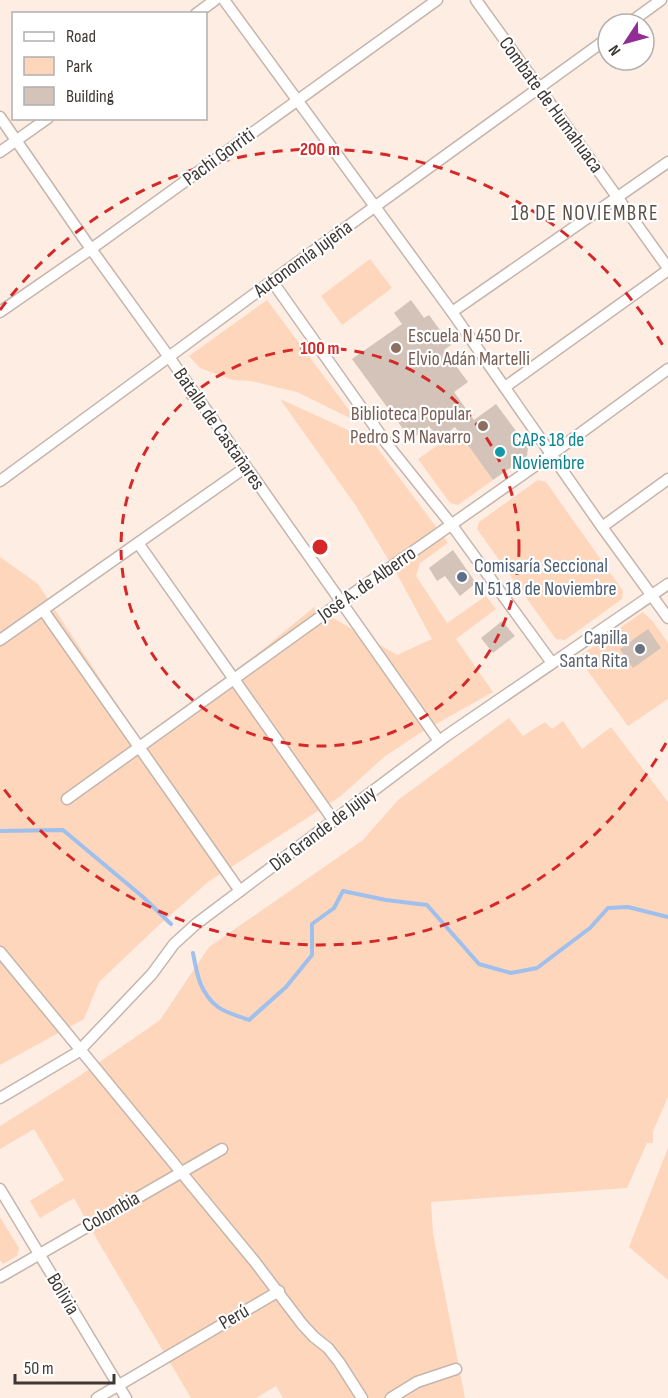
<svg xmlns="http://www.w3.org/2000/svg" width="668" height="1398" font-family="'Sofia Sans Condensed',sans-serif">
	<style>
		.green { fill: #fed6bc }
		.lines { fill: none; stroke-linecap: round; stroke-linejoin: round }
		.stream { stroke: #9fbfed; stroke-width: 4 }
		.building { fill: #d3c3b9 }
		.street-casing { stroke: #c5b5ab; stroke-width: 13 }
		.street { stroke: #fff; stroke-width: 10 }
		.ring { fill: none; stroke: #d62828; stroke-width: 3; stroke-dasharray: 10 8 }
		.education-dot { fill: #8d6e63; stroke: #fff; stroke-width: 2 }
		.culture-dot { fill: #0f9aa8; stroke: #fff; stroke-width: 2 }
		.service-dot { fill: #5c6f8a; stroke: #fff; stroke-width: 2 }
		.worship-dot { fill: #6b7280; stroke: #fff; stroke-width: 2 }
		.labels { text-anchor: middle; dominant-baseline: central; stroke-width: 4.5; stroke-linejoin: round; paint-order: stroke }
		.street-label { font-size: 20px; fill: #3e3834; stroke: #fff }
		.education-label { font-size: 20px; fill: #785e54; stroke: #fff; text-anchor: start }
		.culture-label { font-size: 20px; fill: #0d838f; stroke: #fff; text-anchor: start }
		.service-label { font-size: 20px; fill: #4e5e75; stroke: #fff; text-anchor: start }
		.worship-label { font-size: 20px; fill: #5b616d; stroke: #fff; text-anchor: end }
		.neighbourhood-label { font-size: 21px; letter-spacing: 1.5px; fill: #5b4e45; stroke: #fff }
		.centre { fill: #d62828; stroke: #fff; stroke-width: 3 }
		.ring-label { font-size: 18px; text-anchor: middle; font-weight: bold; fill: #d62828; stroke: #fff; stroke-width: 4.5; stroke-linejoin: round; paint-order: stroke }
	</style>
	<rect width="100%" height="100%" fill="#feede3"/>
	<g class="green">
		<path d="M370 259 392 288 342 325 321 296Z"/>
		<path d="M267 300 358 422 297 392 251 381 233 380 200 368 189 356Z"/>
		<path d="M280 399 372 441 448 543 420 563 416 576 447 623 486 596 496 609 456 639 493 692 420 733 384 757 341 796 208 882 158 926 99 982 84 1019 0 1065V557L38 584 145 747 314 607 397 655 432 639 397 574 356 506Z"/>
		<path d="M458 431 493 480 458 505 450 503 418 459Z"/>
		<path d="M538 480 546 482 623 591 622 599 565 640 556 639 477 529 479 522Z"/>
		<path d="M643 612 653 622 668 643V699L628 726 587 670 581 655Z"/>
		<path d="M509 718 523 736 545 722 552 729 563 721 582 749 611 727 668 802V1097L653 1131V1143H647L627 1188 431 1202 433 1233 465 1398H283L276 1386 256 1398H191L99 1243 74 1198 40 1218 30 1201 64 1180 34 1129 0 1149V1126L75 1079 160 1020 209 947 363 840 398 800Z"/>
		<path d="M668 1148V1280L629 1247Z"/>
		<path d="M0 1217 19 1248 17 1256 3 1264 0 1260Z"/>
	</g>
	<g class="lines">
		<g class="stream">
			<path d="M0 831 63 830 143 897 171 924"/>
			<path d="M193 953C197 975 200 993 218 1007 226 1013 239 1016 249 1020L286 987 312 955V924L334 908 343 891 386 900 427 905 479 964 511 973 537 968 590 928 608 908 628 907 668 917"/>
		</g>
	</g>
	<g class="building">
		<path d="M411 300 424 318 429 315 451 345 444 350 468 382 454 392 474 420 496 404 528 447 527 456 493 480 455 427 439 439 429 426 411 440 352 359 402 324 394 313Z"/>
		<path d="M453 550 476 583 460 596 445 576 437 581 429 568Z"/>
		<path d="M502 621 515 636 493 653 481 638Z"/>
		<path d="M648 629 661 648 633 668 620 649Z"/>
	</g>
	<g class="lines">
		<defs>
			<g id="street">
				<path d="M224 0 452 312 602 527 668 618"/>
				<path d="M476 0 668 268"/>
				<path d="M196 14 215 0"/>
				<path d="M628 24 661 0"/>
				<path d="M0 117 91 249 169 357 439 741"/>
				<path d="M0 152 48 118"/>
				<path d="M272 281 387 444 451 524 552 663"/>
				<path d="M0 312 91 249 437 0"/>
				<path d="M452 312 668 162"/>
				<path d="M505 387 668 270"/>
				<path d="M0 481 272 281 608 38"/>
				<path d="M602 527 668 479"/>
				<path d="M138 543 334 821"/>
				<path d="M43 610 240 891"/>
				<path d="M0 640 246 467"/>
				<path d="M67 799 341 602 552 454 668 369"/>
				<path d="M0 952 255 1262 302 1324 314 1337 328 1348 339 1362 362 1398"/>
				<path d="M0 1098 78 1052 152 974 174 944 196 924 446 736 668 584"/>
				<path d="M0 1189 126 1398"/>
				<path d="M0 1277 222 1149"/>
				<path d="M97 1398 279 1291"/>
				<path d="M391 1398 417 1382 456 1369"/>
			</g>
		</defs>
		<use href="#street" class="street-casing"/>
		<use href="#street" class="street"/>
	</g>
	<g class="ring">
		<circle cx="320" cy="547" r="199"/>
		<path d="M666 743A398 398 0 0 1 0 784M0 310A398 398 0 0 1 666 351"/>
	</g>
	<g class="education-dot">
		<circle cx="396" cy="348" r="6"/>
		<circle cx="483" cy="426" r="6"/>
	</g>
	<circle class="culture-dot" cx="500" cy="452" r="6"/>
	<circle class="service-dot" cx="462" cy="577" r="6"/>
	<circle class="worship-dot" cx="640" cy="649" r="6"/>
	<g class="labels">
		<g class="street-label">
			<text transform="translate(551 105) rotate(54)">Combate de Humahuaca</text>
			<text transform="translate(219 157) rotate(-36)">Pachi Gorriti</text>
			<text transform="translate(303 259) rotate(-36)">Autonomía Jujeña</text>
			<text transform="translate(219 429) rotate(55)">Batalla de Castañares</text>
			<text transform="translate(367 584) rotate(-35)">José A. de Alberro</text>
			<text transform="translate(323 829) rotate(-37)">Día Grande de Jujuy</text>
			<text transform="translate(111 1212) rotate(-30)">Colombia</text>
			<text transform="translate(63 1294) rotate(59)">Bolivia</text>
			<text transform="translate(234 1317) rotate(-30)">Perú</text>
		</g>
		<g class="education-label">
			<text x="408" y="336">Escuela N 450 Dr.<tspan x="408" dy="23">Elvio Adán Martelli</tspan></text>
			<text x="471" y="414" text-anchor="end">Biblioteca Popular<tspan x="471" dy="23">Pedro S M Navarro</tspan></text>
		</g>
		<g class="culture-label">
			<text x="512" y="440">CAPs 18 de<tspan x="512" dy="23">Noviembre</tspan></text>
		</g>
		<g class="service-label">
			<text x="474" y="566">Comisaría Seccional<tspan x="474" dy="23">N 51 18 de Noviembre</tspan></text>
		</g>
		<g class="worship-label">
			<text x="628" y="638">Capilla<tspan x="628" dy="23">Santa Rita</tspan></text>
		</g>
		<g class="neighbourhood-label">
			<text x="585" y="213">18 DE NOVIEMBRE</text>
		</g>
	</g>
	<circle cx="320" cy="547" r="9" class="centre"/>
	<g class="ring-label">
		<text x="320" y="155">200 m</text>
		<text x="320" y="354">100 m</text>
	</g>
	<rect x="12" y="12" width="195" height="108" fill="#ffffff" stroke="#b2afae" stroke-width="1.5"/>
	<rect x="24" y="32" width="30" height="9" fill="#ffffff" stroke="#b2afae" stroke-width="1.5"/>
	<text x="66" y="42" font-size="18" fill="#3e3834">Road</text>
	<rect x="24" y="57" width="30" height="18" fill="#fed6bc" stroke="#b2afae" stroke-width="1.5"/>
	<text x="66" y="72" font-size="18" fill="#3e3834">Park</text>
	<rect x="24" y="87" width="30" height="18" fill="#d3c3b9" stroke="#b2afae" stroke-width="1.5"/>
	<text x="66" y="102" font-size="18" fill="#3e3834">Building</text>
	<g transform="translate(626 42) rotate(234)"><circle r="28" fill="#ffffff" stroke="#b2afae" stroke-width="1.5"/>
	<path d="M0-4.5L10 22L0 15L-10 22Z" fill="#912e95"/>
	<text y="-9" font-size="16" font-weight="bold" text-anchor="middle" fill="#3e3834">N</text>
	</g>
	<path d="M15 1374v9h99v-9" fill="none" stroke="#3e3834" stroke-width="3"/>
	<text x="24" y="1374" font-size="18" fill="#3e3834" stroke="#ffffff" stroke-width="4.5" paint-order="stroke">50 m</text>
</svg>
